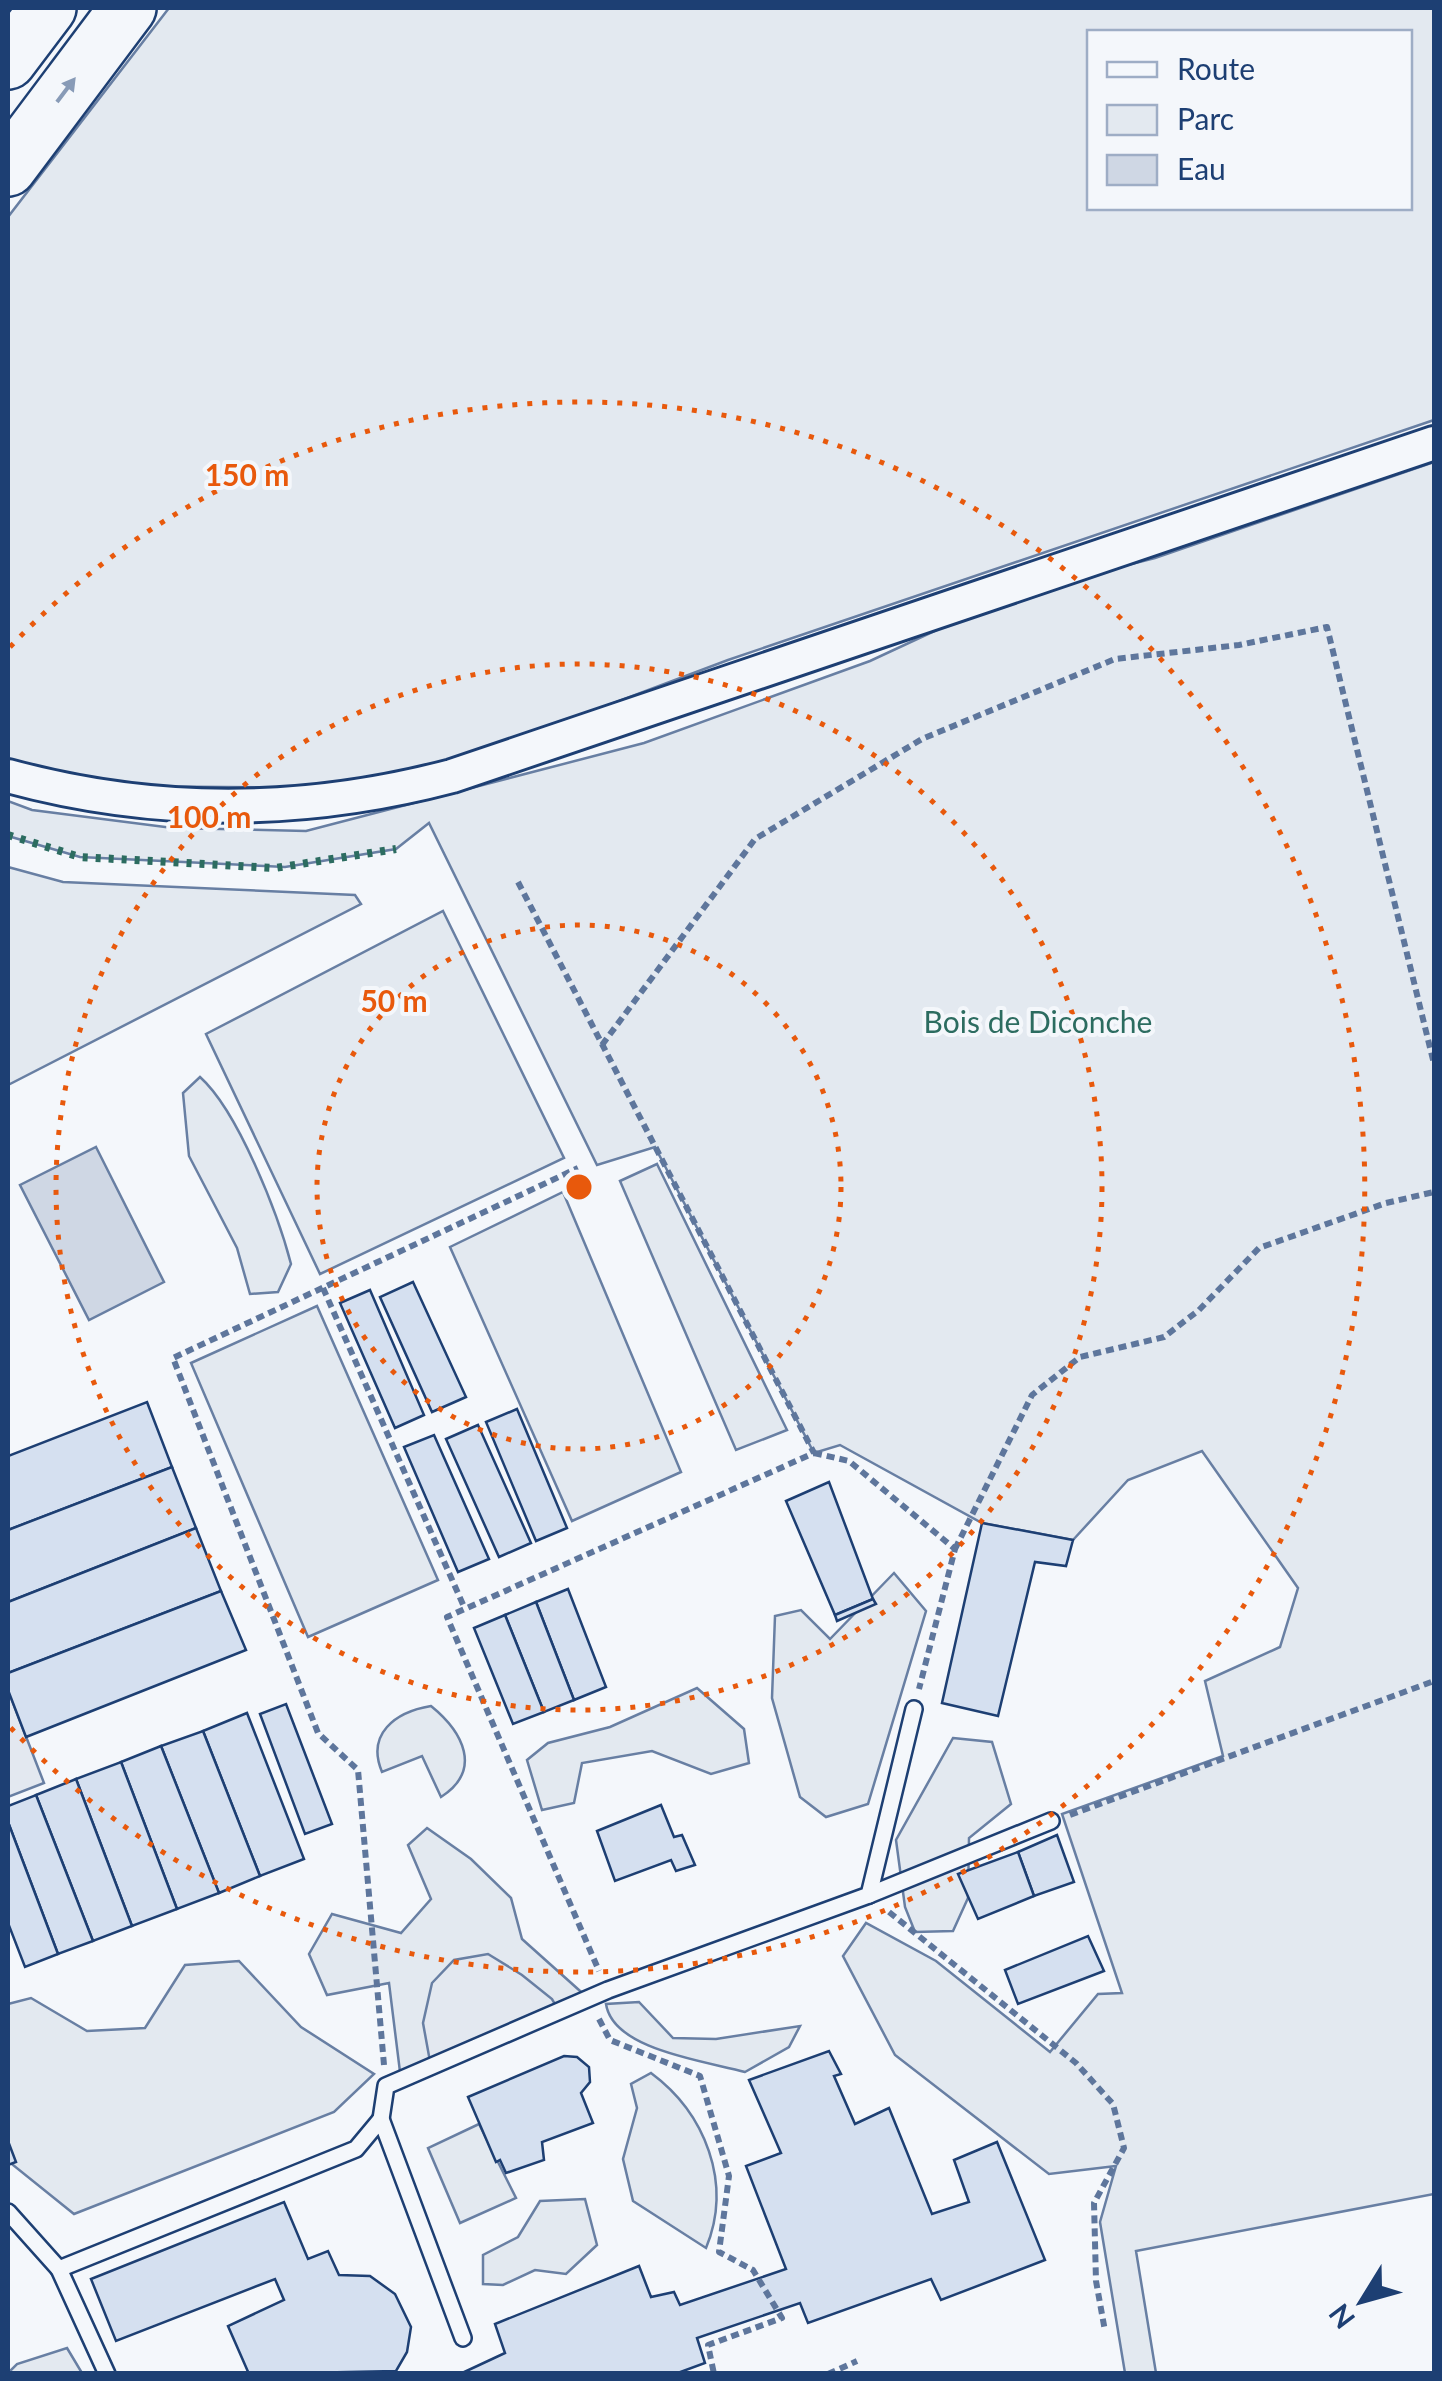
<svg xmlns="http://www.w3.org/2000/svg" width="1442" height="2381" font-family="Lato,sans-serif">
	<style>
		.green { fill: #e3e9f0; stroke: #687fa3; stroke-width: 2.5; fill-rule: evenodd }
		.parking { fill: #e3e8f0; stroke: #687fa3; stroke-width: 2.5 }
		.water { fill: #cfd7e4; stroke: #687fa3; stroke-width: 2.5 }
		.building { fill: #d5e0f0; stroke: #1d3f73; stroke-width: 2.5 }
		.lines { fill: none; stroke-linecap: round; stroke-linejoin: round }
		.service-casing { stroke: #1d3f73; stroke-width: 20 }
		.minor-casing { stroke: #1d3f73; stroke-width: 38 }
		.motorway-casing { stroke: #1d3f73; stroke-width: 60 }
		.path { stroke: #5e769c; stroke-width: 6; stroke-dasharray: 8 5; stroke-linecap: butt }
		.service { stroke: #f4f7fb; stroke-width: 15 }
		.minor { stroke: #f4f7fb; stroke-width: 32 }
		.motorway { stroke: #f4f7fb; stroke-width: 55 }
		.hedge { stroke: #2c6c60; stroke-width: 8; stroke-dasharray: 5 8; stroke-linecap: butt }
		.oneway { fill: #889bb7 }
		.ring { fill: none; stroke: #e8590c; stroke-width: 5; stroke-dasharray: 5 10 }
		.labels { text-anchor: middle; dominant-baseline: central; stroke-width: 8; stroke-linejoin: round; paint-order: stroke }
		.park-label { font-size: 30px; fill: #2c6c60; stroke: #f4f7fb }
		.centre { fill: #e8590c; stroke: #f4f7fb; stroke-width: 5 }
		.ring-label { font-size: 30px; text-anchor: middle; font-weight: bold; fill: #e8590c; stroke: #f4f7fb; stroke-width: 8; stroke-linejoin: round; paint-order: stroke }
	</style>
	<rect width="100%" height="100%" fill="#f4f7fb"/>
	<g class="green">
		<path d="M169 8H1434V420L728 660 484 752 354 788 96 786 8 760V217ZM1090 32H1410V208H1090Z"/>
		<path d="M1434 462V2194L1136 2251 1156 2373H1125L1100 2222 1116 2166 1049 2174 895 2055 843 1956 866 1923 936 1961 1050 2052 1098 1994 1122 1993 1062 1814 1223 1756 1205 1681 1280 1647 1298 1588 1202 1451 1128 1480 1073 1540 982 1523 840 1445 814 1453 655 1147 597 1165 429 823 396 849 285 867 80 857 8 836V801L32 810 173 828 306 831 644 743 870 661 1014 594 1155 558Z"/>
		<path d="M8 867 63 882 355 895 361 904 8 1085Z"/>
		<path d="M443 911 564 1158 320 1274 206 1034Z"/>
		<path d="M200 1077C238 1111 278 1214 291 1264L278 1292 250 1294 237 1248 189 1156 183 1093Z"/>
		<path d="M657 1164 787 1430 736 1450 620 1181Z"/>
		<path d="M563 1192 681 1472 572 1521 450 1247Z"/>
		<path d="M317 1306 438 1580 308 1637 191 1363Z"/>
		<path d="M894 1573 926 1611 868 1804 826 1817 800 1797 772 1698 775 1616 801 1610 830 1639Z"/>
		<path d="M697 1688 744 1729 749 1763 711 1774 652 1751 582 1763 574 1803 542 1810 527 1760 548 1743 610 1727Z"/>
		<path d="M431 1706C463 1732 483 1770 441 1797L422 1756 382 1772C366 1734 395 1712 431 1706Z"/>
		<path d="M953 1738 992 1742 1011 1804 969 1838 968 1898 953 1931 915 1932 905 1907 896 1840Z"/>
		<path d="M427 1828 471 1859 511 1898 522 1939 589 1999 401 2080 389 1983 327 1995 309 1954 332 1914 401 1933 431 1899 408 1845Z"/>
		<path d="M239 1961 301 2027 374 2074 334 2112 74 2214 8 2161V2004L31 1998 87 2031 145 2028 185 1965Z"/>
		<path d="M639 2002 673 2038 716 2039 800 2026 789 2047 745 2072C705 2061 613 2050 606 2004Z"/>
		<path d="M651 2073C705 2113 733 2183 706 2248L633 2201 623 2159 637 2108 631 2084Z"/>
		<path d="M479 2124 516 2198 460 2223 428 2148Z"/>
		<path d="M585 2199 597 2245 566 2274 535 2270 503 2285 483 2284V2255L518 2237 540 2201Z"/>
		<path d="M67 2348 82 2373H8L17 2364Z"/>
	</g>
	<g class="parking">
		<path d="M8 1690 44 1783 8 1797Z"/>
		<path d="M488 1954 522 1975 552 1999 559 2011 431 2067 423 2023 432 1983 454 1960Z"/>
	</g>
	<path class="water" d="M96 1147 164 1282 89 1320 20 1185Z"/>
	<g class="building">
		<path d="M413 1282 466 1397 432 1412 380 1297Z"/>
		<path d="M370 1290 424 1415 395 1428 340 1303Z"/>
		<path d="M147 1402 172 1467 8 1530V1456Z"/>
		<path d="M517 1409 567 1528 536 1541 486 1422Z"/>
		<path d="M478 1425 531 1543 499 1557 446 1439Z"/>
		<path d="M434 1435 489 1559 458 1572 404 1447Z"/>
		<path d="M172 1467 196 1528 8 1602V1530Z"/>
		<path d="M829 1482 873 1599 835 1615 786 1501Z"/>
		<path d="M982 1523 1073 1540 1066 1566 1035 1562 998 1716 942 1703Z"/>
		<path d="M196 1528 221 1591 8 1673V1602Z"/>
		<path d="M568 1589 606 1687 574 1700 536 1602Z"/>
		<path d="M221 1591 246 1650 26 1737 8 1690V1673Z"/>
		<path d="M873 1599 876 1604 837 1621 835 1615Z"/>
		<path d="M536 1602 574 1700 544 1712 505 1615Z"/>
		<path d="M505 1615 544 1712 513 1724 474 1628Z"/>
		<path d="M286 1704 332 1824 305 1834 260 1714Z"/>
		<path d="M247 1713 304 1859 260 1876 203 1731Z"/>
		<path d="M203 1731 260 1876 219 1893 161 1746Z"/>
		<path d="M161 1746 219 1893 177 1909 121 1762Z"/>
		<path d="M121 1762 177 1909 132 1926 76 1779Z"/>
		<path d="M76 1779 132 1926 93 1941 36 1795Z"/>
		<path d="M36 1795 93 1941 58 1954 8 1822V1806Z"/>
		<path d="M661 1805 674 1837 682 1835 695 1865 676 1871 671 1860 615 1881 597 1831Z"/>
		<path d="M8 1822 58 1954 25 1967 8 1923Z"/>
		<path d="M1057 1835 1074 1882 1034 1896 1018 1852Z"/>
		<path d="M1018 1852 1034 1896 978 1919 958 1874Z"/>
		<path d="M1088 1936 1104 1971 1018 2004 1005 1970Z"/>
		<path d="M829 2051 841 2074 834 2076 855 2124 889 2108 932 2214 969 2202 954 2160 997 2142 1045 2260 941 2300 931 2279 808 2323 800 2303 697 2338 705 2363 675 2374H460L505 2353 495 2324 639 2266 651 2297 674 2292 680 2305 786 2269 746 2166 781 2153 749 2080Z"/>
		<path d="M564 2056 577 2057 589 2067 590 2082 581 2093 593 2123 542 2142 544 2160 506 2173 500 2160 496 2162 468 2097Z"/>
		<path d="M8 2141 16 2162 8 2165Z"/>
		<path d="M284 2202 308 2259 328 2251 339 2275 370 2276 395 2294 411 2327 407 2352 396 2371 249 2374 228 2326 284 2300 275 2279 116 2341 91 2279Z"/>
	</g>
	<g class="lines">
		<defs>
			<g id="service">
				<path d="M869 1895 1051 1821"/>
				<path d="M381 2119 386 2086 608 1990 869 1895 914 1709"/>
				<path d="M8 2212 59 2269 356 2149 381 2119 463 2338"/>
				<path d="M59 2269 107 2374"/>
			</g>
			<path id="minor" d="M8 776C155 816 304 815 452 776L1434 443"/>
			<g id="motorway">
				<path d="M8 61 48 8"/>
				<path d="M8 168 128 8"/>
			</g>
		</defs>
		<use href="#service" class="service-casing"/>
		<use href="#minor" class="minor-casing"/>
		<use href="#motorway" class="motorway-casing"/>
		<g class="path">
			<path d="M518 882 814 1453 447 1617 599 1971"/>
			<path d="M602 1045 755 839 922 739 1115 659 1239 645 1327 627 1434 1064"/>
			<path d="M323 1288 465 1609"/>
			<path d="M814 1453 849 1461 955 1549 919 1689"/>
			<path d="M955 1549 1032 1395 1080 1357 1164 1337 1199 1310 1259 1248 1386 1203 1434 1192"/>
			<path d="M1070 1815 1434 1681"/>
			<path d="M889 1912 1076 2063 1113 2104 1124 2148 1094 2203 1096 2281 1105 2331"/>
			<path d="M599 2019 610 2040 700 2076 729 2176 719 2252 753 2270 782 2318 708 2345 714 2374"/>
			<path d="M384 2065 358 1770 318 1733 173 1358 578 1168"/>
			<path d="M828 2374 857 2361"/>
		</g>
		<use href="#service" class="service"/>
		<use href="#minor" class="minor"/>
		<use href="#motorway" class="motorway"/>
		<path class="hedge" d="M8 835 80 857 275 868 396 849"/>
	</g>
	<defs><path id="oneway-solid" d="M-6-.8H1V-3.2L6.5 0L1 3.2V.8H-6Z" transform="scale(2.5)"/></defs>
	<use class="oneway" href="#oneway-solid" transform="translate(66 90) rotate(-53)"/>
	<g class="ring">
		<circle cx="579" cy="1187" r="262"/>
		<circle cx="579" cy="1187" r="523"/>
		<path d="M10 647A785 785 0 1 1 10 1727"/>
	</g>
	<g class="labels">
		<g class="park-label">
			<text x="1038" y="1021">Bois de Diconche</text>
		</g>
	</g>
	<circle cx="579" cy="1187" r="15" class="centre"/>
	<g class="ring-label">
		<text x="247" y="486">150 m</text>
		<text x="209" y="828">100 m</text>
		<text x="394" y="1012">50 m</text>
	</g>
	<rect width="1442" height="2381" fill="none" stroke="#1d3f73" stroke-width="20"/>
	<rect x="1087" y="30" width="325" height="180" fill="#f4f7fb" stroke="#9eadc5" stroke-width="2.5"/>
	<rect x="1107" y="62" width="50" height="15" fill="#f4f7fb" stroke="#9eadc5" stroke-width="2.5"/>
	<text x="1177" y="80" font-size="30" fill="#1d3f73">Route</text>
	<rect x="1107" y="105" width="50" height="30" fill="#e3e9f0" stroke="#9eadc5" stroke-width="2.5"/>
	<text x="1177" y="130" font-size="30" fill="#1d3f73">Parc</text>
	<rect x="1107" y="155" width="50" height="30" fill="#cfd7e4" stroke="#9eadc5" stroke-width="2.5"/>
	<text x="1177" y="180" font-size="30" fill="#1d3f73">Eau</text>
	<g transform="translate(1362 2301) rotate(233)" stroke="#f4f7fb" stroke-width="8" paint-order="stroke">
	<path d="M0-8L18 38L0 25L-18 38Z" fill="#1d3f73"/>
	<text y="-15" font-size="28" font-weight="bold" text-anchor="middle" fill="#1d3f73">N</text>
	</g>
</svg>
